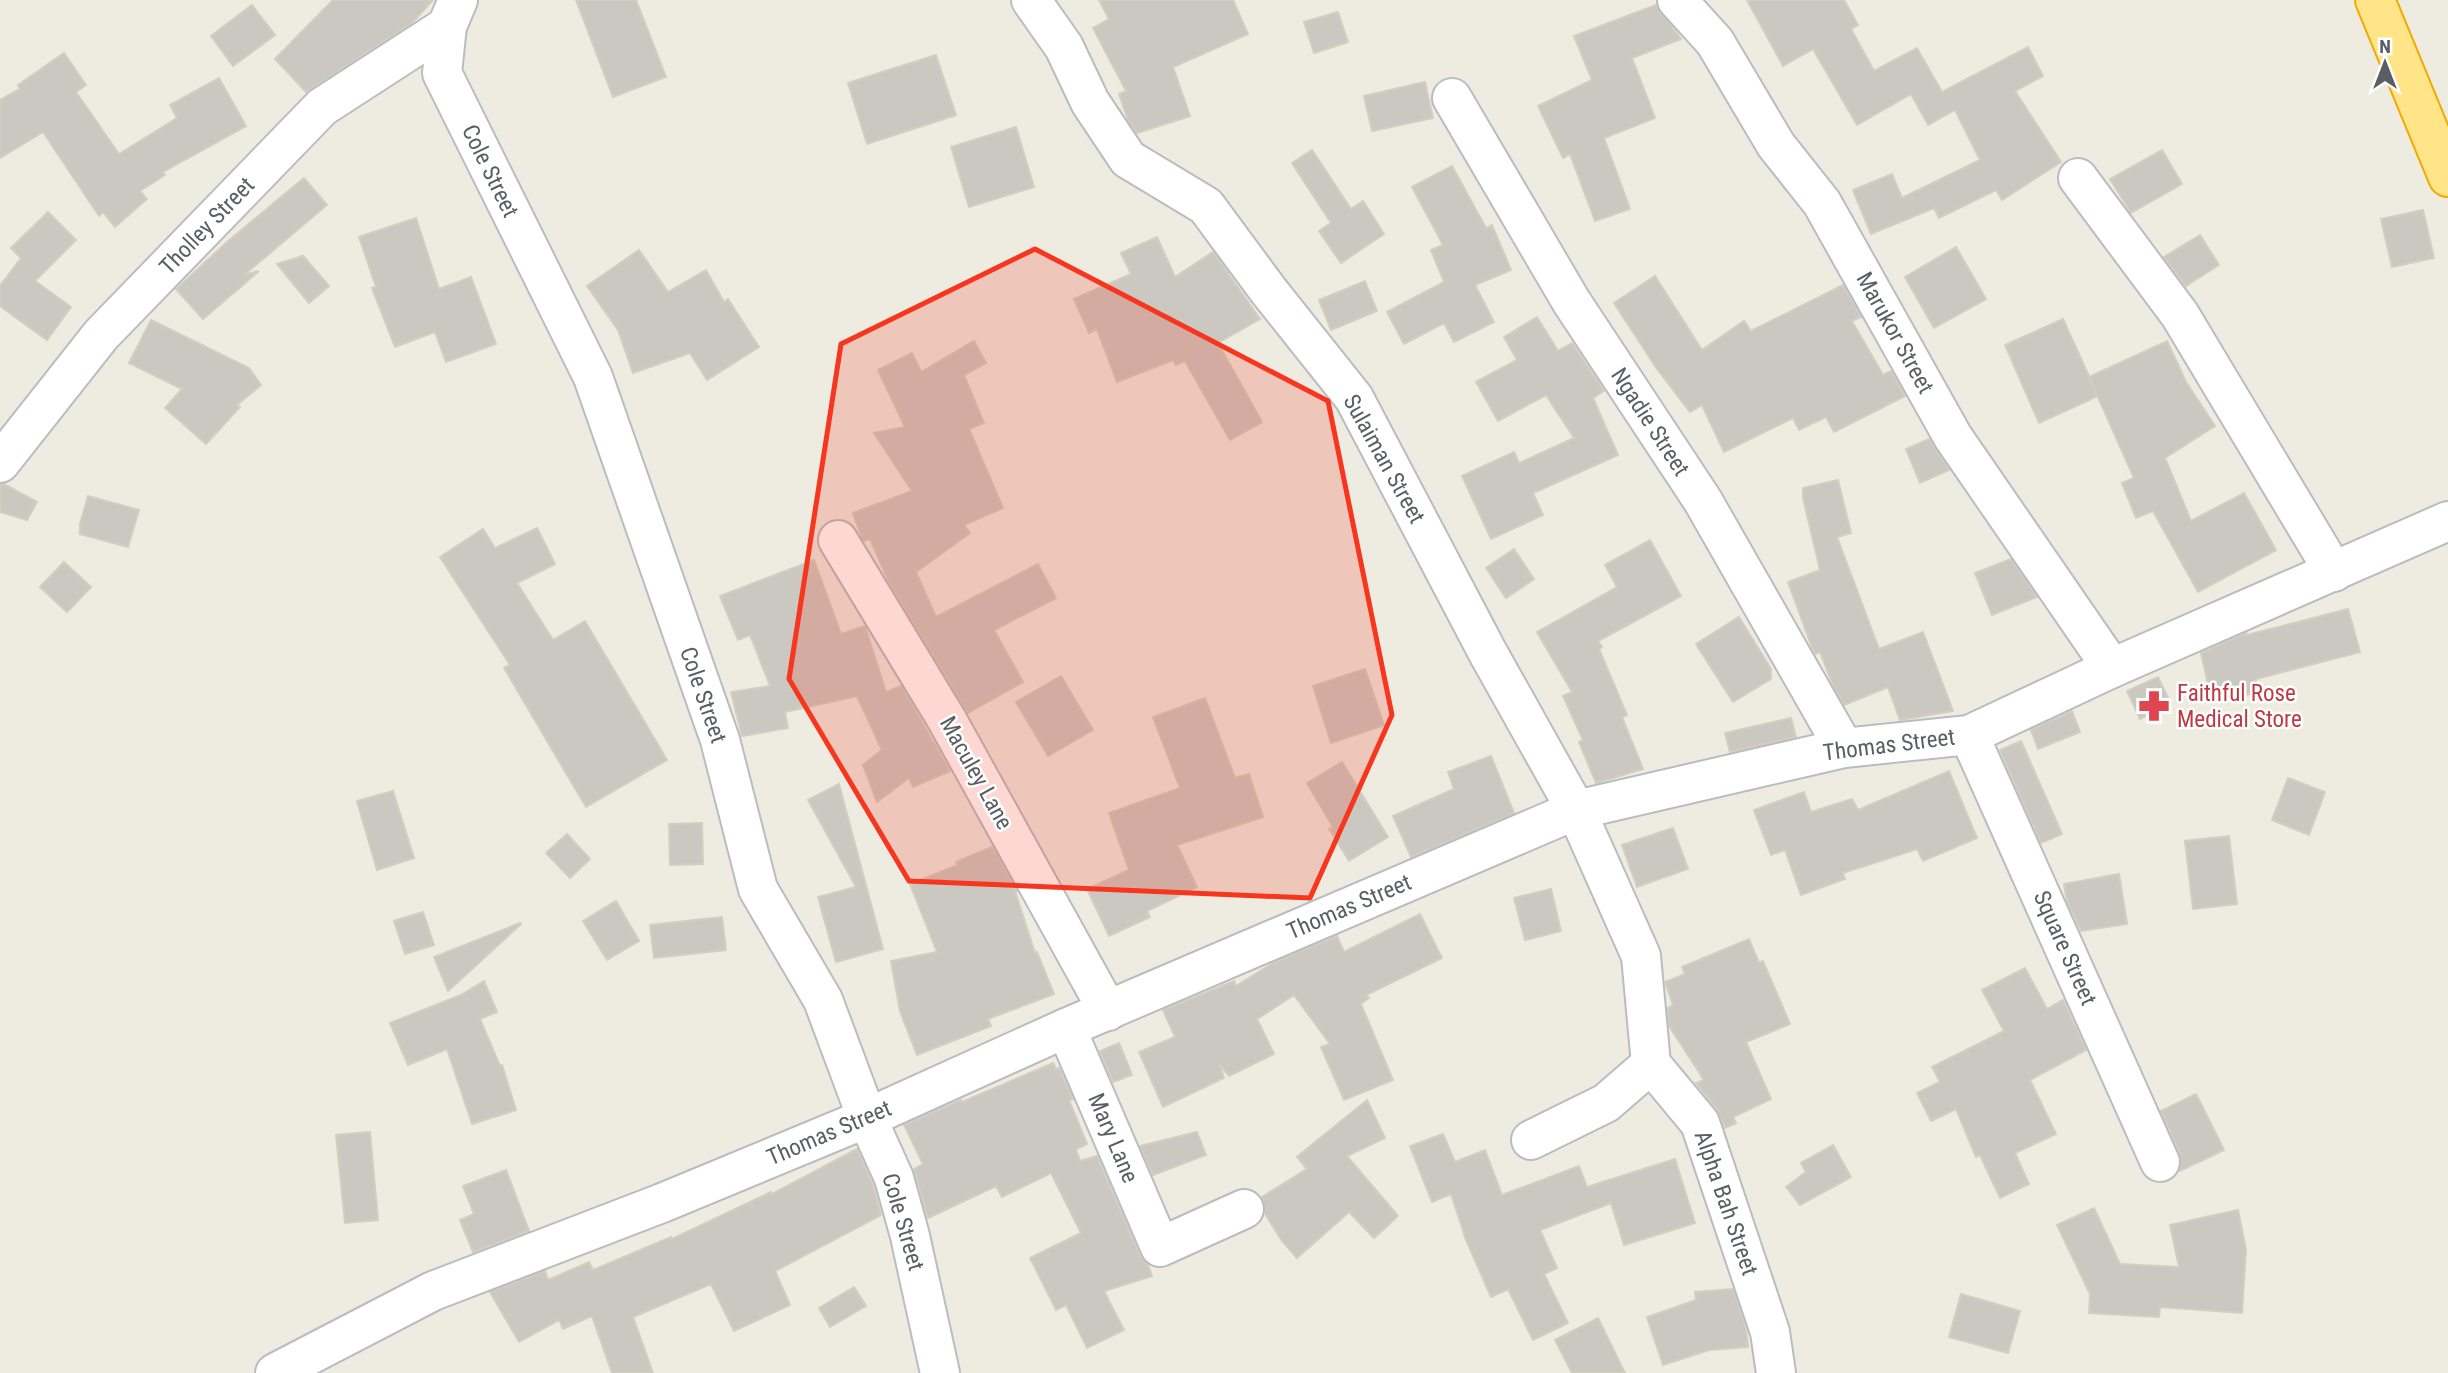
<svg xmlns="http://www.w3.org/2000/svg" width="2448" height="1373" font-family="'Roboto Condensed',sans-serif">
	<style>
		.building { fill: #cbc8c1; stroke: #d3cebf; stroke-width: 2 }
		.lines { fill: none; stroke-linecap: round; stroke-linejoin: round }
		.minor-casing { stroke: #b9bcc2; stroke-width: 42 }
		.highway-casing { stroke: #f0ab00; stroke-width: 42 }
		.minor { stroke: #fff; stroke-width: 38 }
		.highway { stroke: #ffe488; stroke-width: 38 }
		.marked { fill: #f7361f; fill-opacity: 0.2; stroke: #f7361f; stroke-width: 5; stroke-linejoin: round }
		.labels { text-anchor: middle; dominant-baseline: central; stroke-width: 5; stroke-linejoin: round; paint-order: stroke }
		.street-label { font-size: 23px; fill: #5a5e64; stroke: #fff }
		.health-label { font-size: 23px; fill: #be3a42; stroke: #fff; text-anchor: start }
	</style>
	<rect width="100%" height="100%" fill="#eeece1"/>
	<g class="building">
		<path d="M333 0H433L412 23 306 92 275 59Z"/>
		<path d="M576 0H636L666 77 613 97Z"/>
		<path d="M1099 0H1233L1248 34 1173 67 1190 116 1137 133 1128 120 1119 94 1126 91 1093 28 1109 19Z"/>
		<path d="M1747 0H1844L1858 25 1851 29 1874 71 1917 48 1942 92 2028 47 2043 76 2015 91 2061 162 2002 200 1996 190 1939 218 1934 208 1871 234 1853 190 1892 174 1902 198 1980 160 1955 110 1928 125 1911 94 1857 125 1813 49 1783 66Z"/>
		<path d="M252 5 275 35 233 66 211 36Z"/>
		<path d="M1656 5 1681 39 1632 58 1655 118 1604 138 1630 209 1595 221 1570 154 1563 158 1538 106 1592 80 1574 36Z"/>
		<path d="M1338 12 1348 42 1314 53 1304 22Z"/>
		<path d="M64 53 86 85 76 92 119 154 177 118 170 105 219 78 246 126 163 172 165 175 140 191 147 199 115 227 103 212 99 216 43 132 0 158V100L20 89 18 85Z"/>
		<path d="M936 55 956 115 867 144 848 83Z"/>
		<path d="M1425 82 1433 118 1372 131 1364 96Z"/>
		<path d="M1016 127 1034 187 969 207 951 147Z"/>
		<path d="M1312 150 1351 209 1363 201 1384 234 1341 263 1319 231 1331 223 1292 163Z"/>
		<path d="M2162 150 2182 184 2131 213 2110 179Z"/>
		<path d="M1452 166 1486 228 1492 225 1511 270 1475 285 1494 322 1454 342 1444 323 1404 344 1387 312 1444 282 1431 250 1443 245 1412 187Z"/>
		<path d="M304 178 327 205 244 275 259 271 203 319 176 289 227 242Z"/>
		<path d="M2423 210 2434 258 2392 267 2381 219Z"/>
		<path d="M48 212 76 240 35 281 71 307 47 340 0 306V286L21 258 11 248Z"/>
		<path d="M416 218 439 289 471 277 496 344 446 362 435 332 395 347 372 288 376 287 359 237Z"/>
		<path d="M2200 235 2219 265 2186 286 2164 257Z"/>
		<path d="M1157 237 1175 277 1213 252 1260 319 1218 343 1262 422 1230 440 1185 361 1176 365 1173 360 1117 382 1097 329 1089 333 1074 299 1131 274 1121 253Z"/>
		<path d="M1956 247 1986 299 1934 328 1905 277Z"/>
		<path d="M639 250 668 292 706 270 724 302 728 299 759 347 707 380 690 353 633 373 618 330 587 286Z"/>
		<path d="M303 256 329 286 309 303 277 264Z"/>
		<path d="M1655 276 1702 350 1744 321 1751 331 1843 285 1861 317 1852 321 1883 375 1891 371 1905 396 1834 432 1826 417 1799 430 1793 418 1724 452 1702 405 1690 412 1657 369 1614 303Z"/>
		<path d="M1365 281 1377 311 1331 330 1319 300Z"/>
		<path d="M1537 317 1558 351 1572 343 1604 391 1593 398 1618 455 1533 493 1543 515 1491 539 1462 476 1514 452 1519 463 1574 438 1546 395 1498 421 1476 382 1517 360 1504 337Z"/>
		<path d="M2063 319 2098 396 2039 423 2005 345Z"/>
		<path d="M151 320 249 368 261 385 237 405 240 407 206 444 165 408 182 389 129 363Z"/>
		<path d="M974 341 986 363 964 375 984 423 969 429 1003 508 964 525 970 533 916 572 936 617 1038 564 1056 598 994 630 1023 682 968 713 888 580 870 539 864 541 862 538 853 513 912 491 874 433 905 427 878 370 912 353 921 372Z"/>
		<path d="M2167 341 2186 382 2215 426 2165 458 2191 521 2244 493 2276 550 2198 592 2153 511 2136 518 2122 483 2134 478 2089 377Z"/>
		<path d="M1929 439 1949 470 1920 483 1906 449Z"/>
		<path d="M1838 480 1851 533 1837 537 1879 649 1923 632 1953 711 1900 720 1888 687 1844 705 1832 683 1820 652 1815 654 1813 650 1788 582 1820 570 1803 498V488Z"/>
		<path d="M0 484H4L37 502 27 520 0 512Z"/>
		<path d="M88 496 139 510 128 547 80 534V524Z"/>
		<path d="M537 528 555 564 517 583 553 640 585 621 667 760 586 807 504 668 510 665 440 557 483 529 495 548Z"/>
		<path d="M1650 540 1681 596 1598 641 1602 647 1599 649 1627 715 1622 717 1643 769 1596 783 1579 742 1583 740 1563 696 1572 692 1537 632 1617 587 1605 565Z"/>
		<path d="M1514 549 1534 579 1506 598 1486 568Z"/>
		<path d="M2011 559 2037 597 1992 615 1975 573Z"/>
		<path d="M814 560 841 634 865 626 886 692 901 686 950 771 913 787 909 778 877 802 863 765 882 750 857 696 785 712 788 728 742 736 731 692 770 686 750 635 738 640 720 596Z"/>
		<path d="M64 562 91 587 67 612 40 587Z"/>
		<path d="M2348 609 2360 652 2256 679 2259 692 2212 702 2201 653 2246 633 2247 635Z"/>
		<path d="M1739 617 1771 669V679L1733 702 1696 644Z"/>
		<path d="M1365 669 1384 725 1331 743 1313 686Z"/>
		<path d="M1061 676 1093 730 1048 756 1016 702Z"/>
		<path d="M2158 677 2171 704 2140 719 2127 691Z"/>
		<path d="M1205 698 1235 778 1249 774 1263 817 1177 845 1197 887 1147 911 1150 917 1109 936 1087 889 1129 870 1109 813 1180 788 1153 717Z"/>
		<path d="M2072 711 2080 732 2038 749 2031 730Z"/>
		<path d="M1791 718 1796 737 1730 752 1725 733Z"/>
		<path d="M2021 741 2062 834 2041 843 2000 750Z"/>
		<path d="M1491 756 1514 813 1411 857 1393 816 1454 789 1448 772Z"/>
		<path d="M1342 762 1388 837 1349 861 1329 829 1333 827 1307 783Z"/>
		<path d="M1949 771 1977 838 1923 861 1917 849 1843 873 1845 879 1801 895 1785 850 1771 855 1754 810 1804 792 1811 812 1852 799 1858 810Z"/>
		<path d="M2288 778 2325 792 2309 835 2272 820Z"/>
		<path d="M839 784 883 949 836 962 818 897 856 887 808 800Z"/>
		<path d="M393 791 414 858 377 870 357 801Z"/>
		<path d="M702 823 703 864 670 865 669 824Z"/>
		<path d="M1673 828 1688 869 1637 887 1622 845Z"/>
		<path d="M567 834 590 859 570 878 546 853Z"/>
		<path d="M2229 836 2237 904 2193 909 2185 841Z"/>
		<path d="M992 847 1017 891H1015L1035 953 1037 952 1054 994 988 1019 991 1026 917 1055 900 1011 891 961 937 952 910 884 958 865 956 862Z"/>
		<path d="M2119 874 2127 924 2081 931 2067 901 2064 884Z"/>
		<path d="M1551 889 1561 931 1525 940 1514 898Z"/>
		<path d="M616 901 639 941 607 960 583 921Z"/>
		<path d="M423 912 434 945 405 954 394 921Z"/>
		<path d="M1420 914 1442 958 1366 995 1369 998 1361 1004 1393 1080 1344 1100 1321 1047 1330 1044 1294 995 1257 1019 1274 1054 1229 1076 1220 1065 1224 1078 1163 1107 1139 1052 1175 1037 1163 1010 1234 981 1236 986 1273 963 1337 936 1344 952Z"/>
		<path d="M722 917 726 950 654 958 650 925Z"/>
		<path d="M520 923 521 924 448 991 434 957Z"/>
		<path d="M1749 939 1759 963 1763 961 1790 1024 1746 1042 1771 1099 1733 1117 1736 1123 1725 1128 1717 1109 1696 1083 1704 1080 1669 1026 1668 1008 1673 1005 1665 982 1685 974 1682 967Z"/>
		<path d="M2025 968 2047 1009 2063 1000 2086 1050 2030 1080 2056 1134 2015 1153 2029 1184 2000 1198 1980 1155 1976 1157 1956 1109 1931 1121 1917 1093 1940 1082 1932 1067 2004 1031 1982 990Z"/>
		<path d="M484 981 497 1012 480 1019 500 1066 502 1065 516 1110 472 1124 447 1049 408 1065 390 1023 461 995Z"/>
		<path d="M1119 1043 1132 1075 1113 1082 1100 1051Z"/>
		<path d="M1053 1063 1056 1069 1059 1068 1073 1099 1069 1100 1087 1144 1076 1149 1080 1161 1097 1156 1140 1256 1148 1265 1152 1276 1104 1291 1124 1330 1087 1348 1066 1305 1056 1310 1030 1258 1081 1233 1051 1173 1002 1197 996 1186 928 1218 914 1169 923 1164 904 1125 961 1100 962 1102Z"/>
		<path d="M2196 1094 2224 1150 2180 1171V1153L2161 1111Z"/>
		<path d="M1367 1100 1385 1138 1347 1156 1398 1216 1374 1238 1349 1212 1297 1258 1282 1241 1265 1214 1262 1197 1307 1169 1297 1157Z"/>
		<path d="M370 1132 378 1220 345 1223 336 1135Z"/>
		<path d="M1197 1132 1206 1155 1153 1175 1140 1146Z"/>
		<path d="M1443 1134 1455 1162 1485 1150 1502 1195 1579 1166 1587 1187 1675 1159 1695 1223 1624 1245 1611 1203 1540 1230 1557 1268 1544 1274 1568 1323 1533 1340 1508 1289 1491 1297 1466 1240 1451 1194 1432 1202 1410 1146Z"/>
		<path d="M1833 1145 1851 1177 1800 1205 1786 1187 1806 1172 1801 1163Z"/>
		<path d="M857 1149 873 1185 881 1215 775 1271 790 1305 734 1331 711 1284 633 1317 653 1373H612L592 1316 563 1329 559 1320 519 1342 490 1292 545 1271 548 1280 589 1262 593 1270 671 1237 672 1239 771 1192 772 1194Z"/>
		<path d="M506 1170 529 1231 473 1252 460 1220 474 1214 463 1186Z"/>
		<path d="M2094 1208 2120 1264 2179 1267 2170 1225 2238 1210 2246 1249 2242 1313 2160 1307 2159 1317 2089 1313 2090 1294 2057 1225Z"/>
		<path d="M854 1287 866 1306 830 1327 819 1308Z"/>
		<path d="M1733 1289 1746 1329 1748 1347 1709 1350 1663 1365 1647 1317 1696 1300 1695 1292Z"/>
		<path d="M1961 1294 2020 1311 2008 1353 1949 1337Z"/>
		<path d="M1598 1318 1625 1373H1572L1555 1340Z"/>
	</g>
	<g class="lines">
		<defs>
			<g id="minor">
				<path d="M458 0 447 26 442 73 593 377 720 740 758 889 823 1000 867 1118 894 1178 910 1236 940 1373"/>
				<path d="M1031 0 1064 47 1090 102 1128 159 1206 206 1268 290 1354 398 1488 653 1576 810 1641 956 1651 1064 1700 1123 1770 1332 1776 1373"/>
				<path d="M1677 0 1715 42 1776 145 1822 203 1953 437 2112 668"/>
				<path d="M1452 98 1571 301 1703 501 1844 748"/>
				<path d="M2078 178 2180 315 2334 572"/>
				<path d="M0 463 101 335 322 107 447 26"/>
				<path d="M838 540 947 720 1108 1011"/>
				<path d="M1969 735 2160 1162"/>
				<path d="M1066 1028 1160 1247 1244 1209"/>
				<path d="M1531 1140 1606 1103 1651 1064"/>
				<path d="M275 1373 433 1291 662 1203 867 1118 1066 1028 1576 810 1844 748 1969 735 2112 668 2448 521"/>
			</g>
			<path id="highway" d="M2375 0 2448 177"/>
		</defs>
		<use href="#minor" class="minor-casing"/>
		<use href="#highway" class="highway-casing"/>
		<use href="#minor" class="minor"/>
		<use href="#highway" class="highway"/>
	</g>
	<path class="marked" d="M1035 249 1328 401 1392 715 1310 898 909 881 789 679 841 344Z"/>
	<defs>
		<symbol id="pharmacy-bare" viewBox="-9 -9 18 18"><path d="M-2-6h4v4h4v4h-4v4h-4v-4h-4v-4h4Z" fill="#e0444e" stroke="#fff" stroke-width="2.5" paint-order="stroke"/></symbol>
	</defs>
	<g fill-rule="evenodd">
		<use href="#pharmacy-bare" x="2132" y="684" width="44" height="44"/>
	</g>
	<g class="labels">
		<g class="street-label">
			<text transform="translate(490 171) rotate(64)">Cole Street</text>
			<text transform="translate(207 226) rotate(-46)">Tholley Street</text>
			<text transform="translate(1895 333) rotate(61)">Marukor Street</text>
			<text transform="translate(1650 422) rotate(57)">Ngadie Street</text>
			<text transform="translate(1384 459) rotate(61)">Sulaiman Street</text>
			<text transform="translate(703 695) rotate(71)">Cole Street</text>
			<text transform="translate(1889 745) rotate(-7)">Thomas Street</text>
			<text transform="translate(976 773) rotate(61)">Maculey Lane</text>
			<text transform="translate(1349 907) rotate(-23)">Thomas Street</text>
			<text transform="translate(2065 948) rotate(66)">Square Street</text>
			<text transform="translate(829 1133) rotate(-23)">Thomas Street</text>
			<text transform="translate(1113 1138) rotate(67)">Mary Lane</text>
			<text transform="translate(1726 1203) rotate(71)">Alpha Bah Street</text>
			<text transform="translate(903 1222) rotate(74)">Cole Street</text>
		</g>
		<g class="health-label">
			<text x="2177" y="693">Faithful Rose<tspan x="2177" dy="26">Medical Store</tspan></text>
		</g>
	</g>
	<g transform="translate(2385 63)" stroke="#ffffff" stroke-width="5" paint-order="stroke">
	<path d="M0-5L12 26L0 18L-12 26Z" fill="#5a5e64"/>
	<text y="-10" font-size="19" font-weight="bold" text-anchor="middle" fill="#5a5e64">N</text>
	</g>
</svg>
